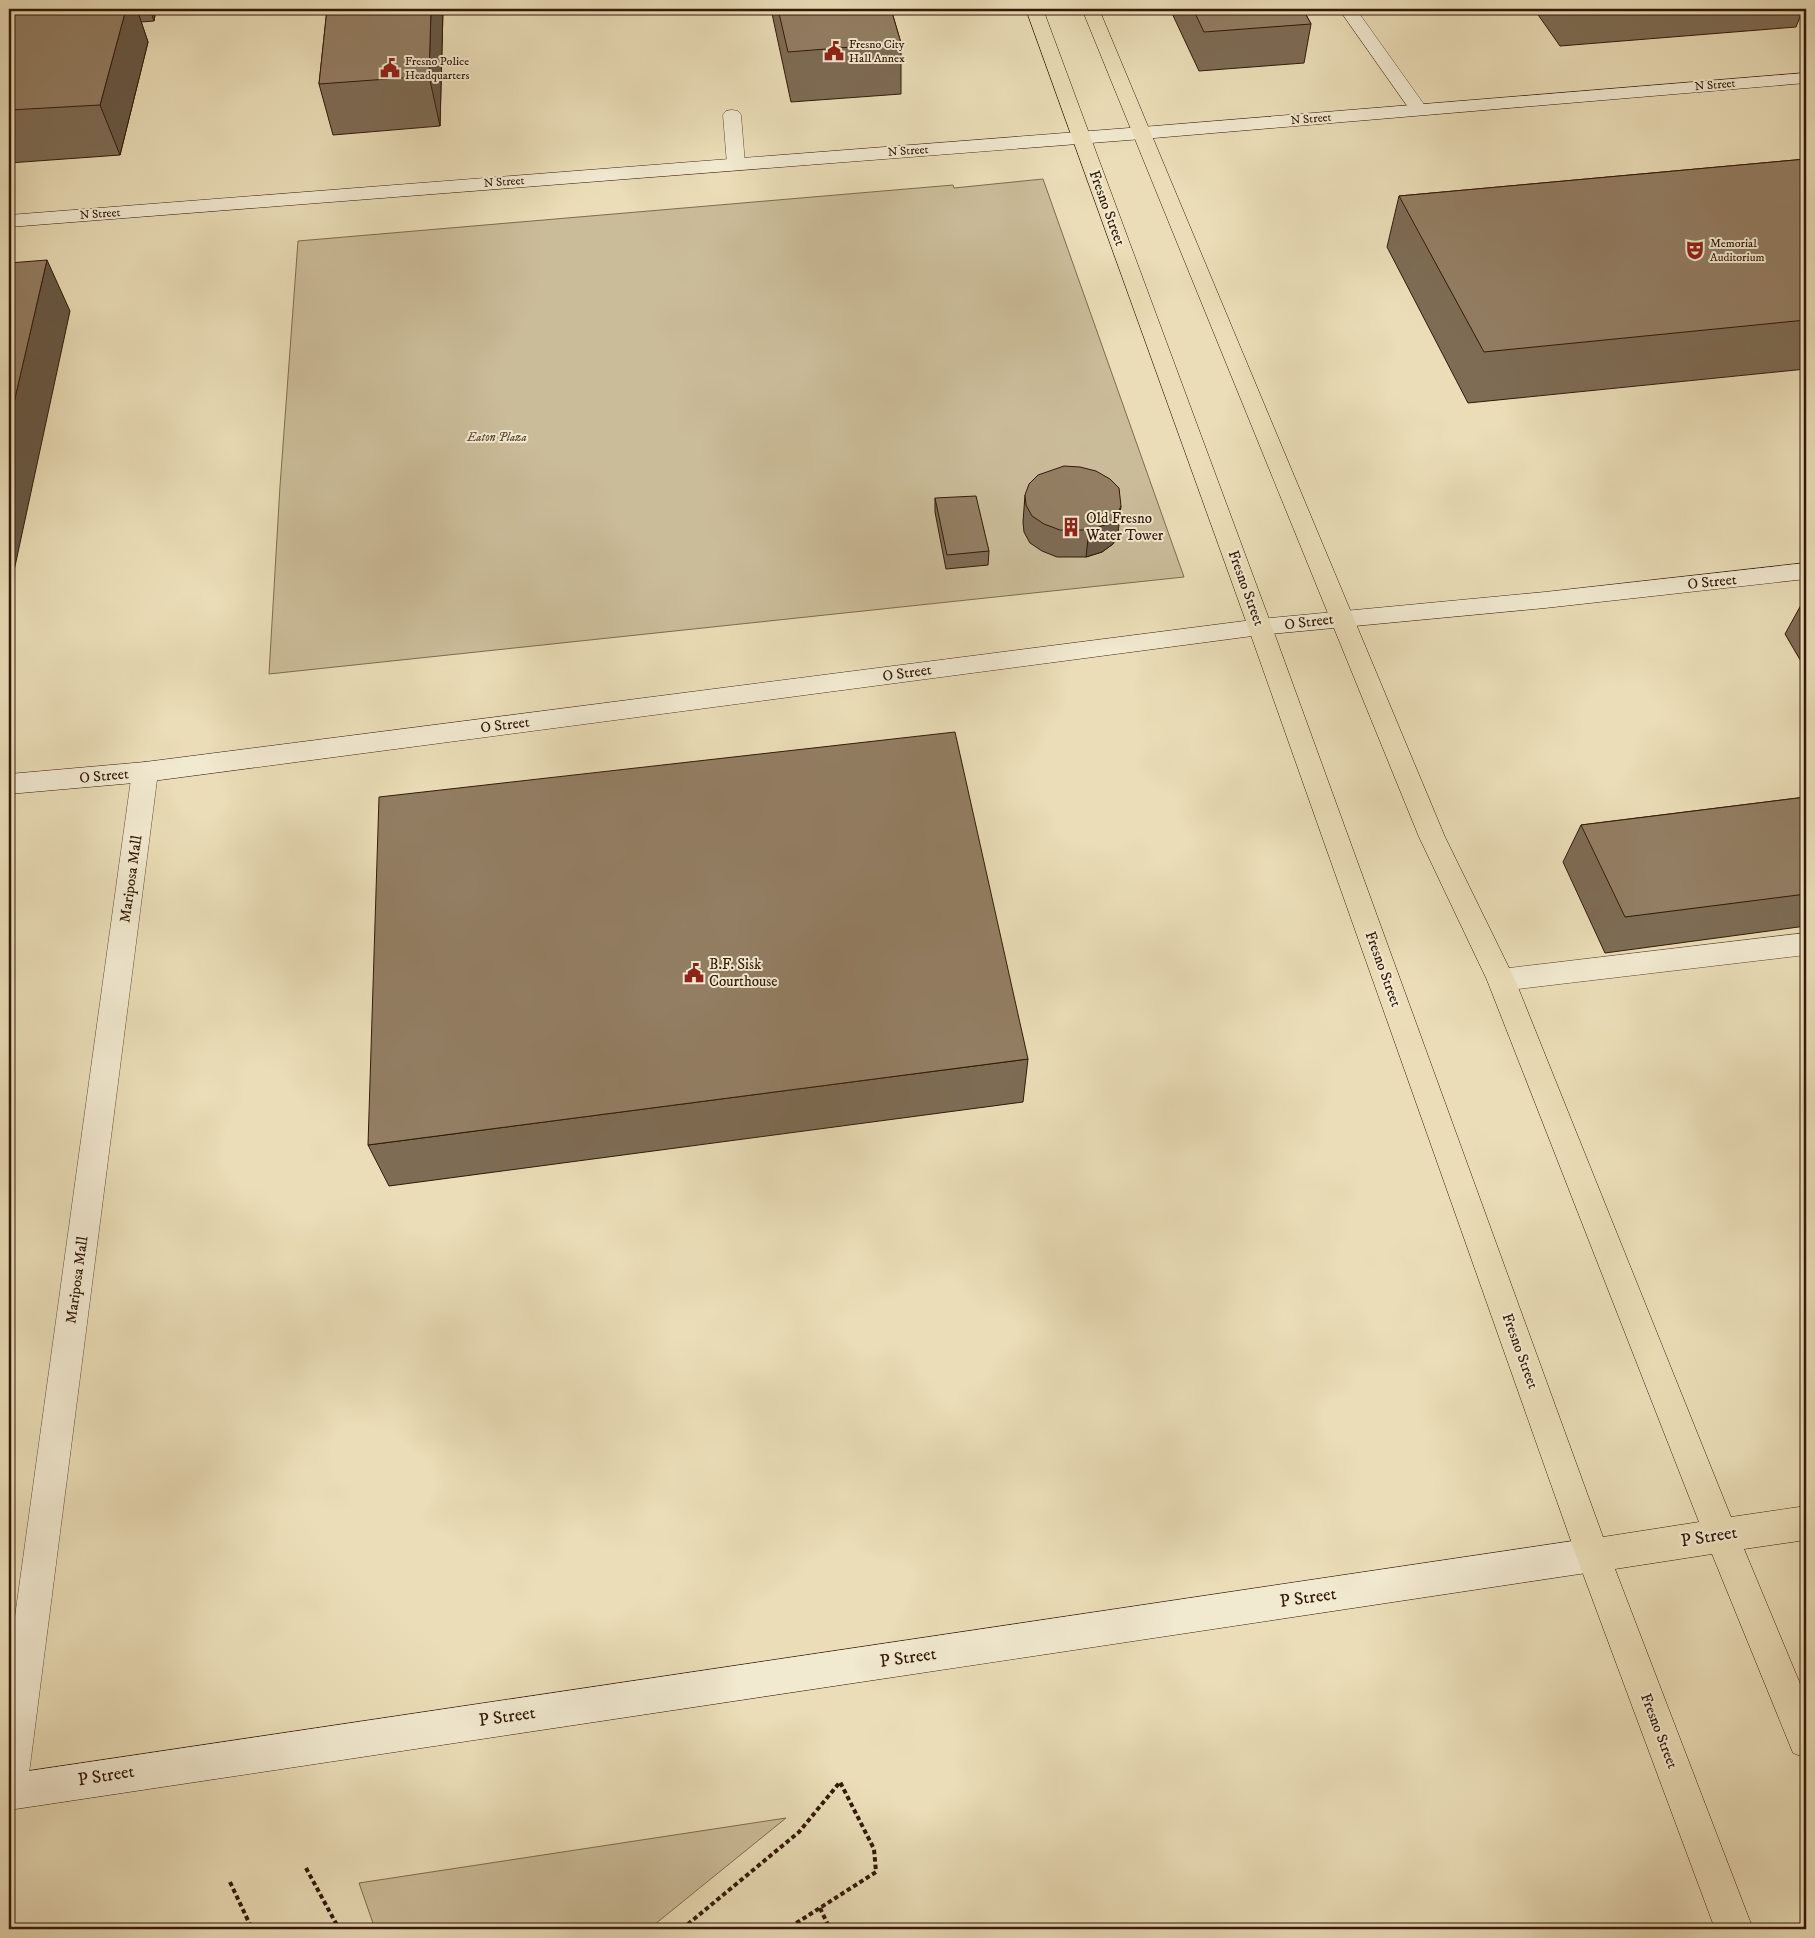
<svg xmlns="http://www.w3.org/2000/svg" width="1815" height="1938" font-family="'IM FELL DW Pica',serif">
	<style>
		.green { fill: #cbbc99; stroke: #806a50 }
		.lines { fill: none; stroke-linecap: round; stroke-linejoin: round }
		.lane-casing { stroke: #624934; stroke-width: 1 }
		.street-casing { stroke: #624934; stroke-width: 1 }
		.secondary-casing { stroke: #341808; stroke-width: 1 }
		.primary-casing { stroke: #341808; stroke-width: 1 }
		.path { stroke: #341808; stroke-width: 4; stroke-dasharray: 4.5 3; stroke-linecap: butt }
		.lane { fill: #f1e9d0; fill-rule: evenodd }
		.street { fill: #f1e9d0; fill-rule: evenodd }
		.secondary { fill: #f1e9d0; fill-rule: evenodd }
		.primary { fill: #eaddb7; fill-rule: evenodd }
		.wall { fill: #7e6c55; stroke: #341808 }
		.shaded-wall { fill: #675845; stroke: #341808 }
		.building { fill: #937e63; stroke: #341808 }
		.labels { text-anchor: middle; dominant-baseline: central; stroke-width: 4; stroke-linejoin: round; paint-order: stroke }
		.far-poi-label { font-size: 12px; fill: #341808; stroke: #f1e9d0; text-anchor: start }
		.far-street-label { font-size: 12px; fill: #341808; stroke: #f1e9d0 }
		.far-park-label { font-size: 12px; font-style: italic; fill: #614934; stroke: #f1e9d0 }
		.street-label { font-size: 15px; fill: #341808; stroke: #f1e9d0 }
		.poi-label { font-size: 15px; fill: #341808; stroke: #f1e9d0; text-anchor: start }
		.near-street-label { font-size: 18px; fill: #341808; stroke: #f1e9d0 }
	</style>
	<rect width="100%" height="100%" fill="#eaddb7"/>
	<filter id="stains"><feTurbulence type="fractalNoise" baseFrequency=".004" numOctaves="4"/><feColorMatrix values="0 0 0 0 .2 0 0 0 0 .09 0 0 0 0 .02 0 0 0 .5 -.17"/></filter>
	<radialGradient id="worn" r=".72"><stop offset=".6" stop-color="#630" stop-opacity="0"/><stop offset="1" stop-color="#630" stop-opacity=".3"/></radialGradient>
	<g class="green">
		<path d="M1043 179 1184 577 269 674 280 486 298 241 953 185 954 188Z"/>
		<path d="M786 1818 649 1929H375L359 1883Z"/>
	</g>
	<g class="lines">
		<defs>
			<g id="lane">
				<path d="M1339 9H1356L1428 110 1425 114H1413Z"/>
				<path d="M732 110 738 111 741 115 745 164 743 168H729L727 164 723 115 726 111Z"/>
				<path d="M1806 933V955L1501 991 1491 988 1487 980 1491 972 1501 969Z"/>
			</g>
			<path id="street" d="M145 762 154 765 158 772 27 1789 22 1802 9 1807V1660L132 772 136 765Z"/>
			<g id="secondary">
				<path d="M1806 73V83L1142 139 9 227V215L1142 127Z"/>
				<path d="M1806 563V579L1545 608 1260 635 145 782 9 794V774L145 762 1260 619 1545 592Z"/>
				<path d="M1593 1538 1605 1543 1610 1555 1605 1567 1593 1572 9 1810V1774Z"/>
			</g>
			<path id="primary" d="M1026 9H1043L1272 627 1603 1537 1699 1522 1487 980 1419 837 1082 9H1099L1445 837 1515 980 1731 1517 1806 1506V1540L1744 1549 1806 1698V1758L1793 1753 1712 1554 1615 1569 1753 1929H1715L1576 1555 1248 627Z"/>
		</defs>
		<use href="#lane" class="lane-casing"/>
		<use href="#street" class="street-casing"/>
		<use href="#secondary" class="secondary-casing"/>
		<use href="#primary" class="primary-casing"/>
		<g class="path">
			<path d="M306 1868 339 1929"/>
			<path d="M230 1882 252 1929"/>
			<path d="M820 1908 830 1929"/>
			<path d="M682 1929 799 1832 840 1782 874 1849 876 1872 787 1929"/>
		</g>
		<use href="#lane" class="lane"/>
		<use href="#street" class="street"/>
		<use href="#secondary" class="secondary"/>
		<use href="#primary" class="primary"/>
	</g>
	<g class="wall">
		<path d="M9 9H156L154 21 141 22 148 42 120 155 9 163Z"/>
		<path d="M327 9H443L440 126 333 135 319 84Z"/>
		<path d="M771 9H891L901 43V94L791 102Z"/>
		<path d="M1170 9H1303L1311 24 1304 63 1199 71Z"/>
		<path d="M1534 9H1803L1796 27 1560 46Z"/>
		<path d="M1806 159V369L1468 403 1387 247 1399 196Z"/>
		<path d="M1025 495 1118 533 1113 544 1102 552 1086 557H1057L1042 551 1030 543 1024 532 1023 522Z"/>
		<path d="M935 498 989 551 988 565 946 569 935 512Z"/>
		<path d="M1806 596V670L1785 634Z"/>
		<path d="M1806 797V926L1605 953 1563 862 1581 825Z"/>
		<path d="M1028 1059 1023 1102 389 1186 368 1145Z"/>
	</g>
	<g class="shaded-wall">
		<path d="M126 9H137L148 42 120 155 100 105Z"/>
		<path d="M150 9H156L154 21Z"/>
		<path d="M431 9H443L440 126 429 76Z"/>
		<path d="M47 260 70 311 9 594V424Z"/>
		<path d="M1121 506 1118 533 1113 544 1102 552 1086 557 1089 530Z"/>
	</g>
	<g class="building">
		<path d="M9 9H126L100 105 9 110Z"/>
		<path d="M327 9H431L429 76 319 84Z"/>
		<path d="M778 9H891L901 43 788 52Z"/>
		<path d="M1193 9H1303L1311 24 1204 32Z"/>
		<path d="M1806 159V320L1484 352 1399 196Z"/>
		<path d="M47 260 9 424V263Z"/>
		<path d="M1064 466 1080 467 1096 471 1110 479 1119 488 1121 506 1116 517 1105 525 1089 530H1060L1044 524 1032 516 1026 505 1025 495 1029 484 1038 475Z"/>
		<path d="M976 496 989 551 947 555 935 498Z"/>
		<path d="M955 732 1028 1059 368 1145 379 797Z"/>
		<path d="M1806 797V894L1625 917 1581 825Z"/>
	</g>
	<defs>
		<symbol id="civic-bare" viewBox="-9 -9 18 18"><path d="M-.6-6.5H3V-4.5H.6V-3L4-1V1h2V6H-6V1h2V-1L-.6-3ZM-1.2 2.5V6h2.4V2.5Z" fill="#8f2418" stroke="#f1e9d0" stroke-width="2.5" paint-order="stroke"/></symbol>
		<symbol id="theatre-bare" viewBox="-9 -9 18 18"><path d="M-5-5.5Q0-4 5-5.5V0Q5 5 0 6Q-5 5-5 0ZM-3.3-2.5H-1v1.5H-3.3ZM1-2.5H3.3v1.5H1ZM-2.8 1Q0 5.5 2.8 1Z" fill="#8f2418" stroke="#f1e9d0" stroke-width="2.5" paint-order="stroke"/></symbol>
		<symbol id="building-bare" viewBox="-9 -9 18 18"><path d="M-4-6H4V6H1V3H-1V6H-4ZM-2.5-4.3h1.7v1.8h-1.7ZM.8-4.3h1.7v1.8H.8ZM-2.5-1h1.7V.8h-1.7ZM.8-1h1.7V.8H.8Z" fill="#8f2418" stroke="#f1e9d0" stroke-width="2.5" paint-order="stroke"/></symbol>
	</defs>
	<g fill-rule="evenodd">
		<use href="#civic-bare" x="820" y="37" width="28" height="28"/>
		<use href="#civic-bare" x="376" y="54" width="28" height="28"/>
		<use href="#theatre-bare" x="1681" y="236" width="28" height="28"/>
		<use href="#building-bare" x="1057" y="513" width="28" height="28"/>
		<use href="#civic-bare" x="680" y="959" width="28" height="28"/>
	</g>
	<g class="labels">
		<g class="far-poi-label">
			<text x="849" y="44">Fresno City<tspan x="849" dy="14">Hall Annex</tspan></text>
			<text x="405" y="61">Fresno Police<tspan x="405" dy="14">Headquarters</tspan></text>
			<text x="1710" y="243">Memorial<tspan x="1710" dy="14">Auditorium</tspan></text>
		</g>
		<g class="far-street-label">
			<text transform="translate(1715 85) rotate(-5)">N Street</text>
			<text transform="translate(1311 119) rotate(-5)">N Street</text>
			<text transform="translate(908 151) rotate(-4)">N Street</text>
			<text transform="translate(504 182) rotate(-4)">N Street</text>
			<text transform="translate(100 214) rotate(-4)">N Street</text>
		</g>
		<g class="far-park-label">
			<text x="497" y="437">Eaton Plaza</text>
		</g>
		<g class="street-label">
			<text transform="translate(1107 208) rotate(70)">Fresno Street</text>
			<text transform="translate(1712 582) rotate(-6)">O Street</text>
			<text transform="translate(1246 588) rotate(70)">Fresno Street</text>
			<text transform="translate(1309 622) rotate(-7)">O Street</text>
			<text transform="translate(907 673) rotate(-8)">O Street</text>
			<text transform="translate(505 725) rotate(-7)">O Street</text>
			<text transform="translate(104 776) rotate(-5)">O Street</text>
			<text transform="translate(131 879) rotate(-82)">Mariposa Mall</text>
			<text transform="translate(1383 969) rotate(70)">Fresno Street</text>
			<text transform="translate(77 1280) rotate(-82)">Mariposa Mall</text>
			<text transform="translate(1520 1351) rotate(70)">Fresno Street</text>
			<text transform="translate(1659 1731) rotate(69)">Fresno Street</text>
		</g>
		<g class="poi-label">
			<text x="1086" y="518">Old Fresno<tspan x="1086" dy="17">Water Tower</tspan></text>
			<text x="709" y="964">B.F. Sisk<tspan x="709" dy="17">Courthouse</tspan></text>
		</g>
		<g class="near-street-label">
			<text transform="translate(1709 1537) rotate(-9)">P Street</text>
			<text transform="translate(1308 1598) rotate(-8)">P Street</text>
			<text transform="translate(908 1658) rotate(-8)">P Street</text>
			<text transform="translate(507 1717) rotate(-8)">P Street</text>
			<text transform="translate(106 1776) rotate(-9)">P Street</text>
		</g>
	</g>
	<rect width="1815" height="1938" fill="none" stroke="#eaddb7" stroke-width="30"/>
	<rect x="10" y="10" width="1795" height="1918" fill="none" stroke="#341808" stroke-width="2.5"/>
	<rect x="15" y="15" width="1785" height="1908" fill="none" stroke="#341808"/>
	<rect width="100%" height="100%" filter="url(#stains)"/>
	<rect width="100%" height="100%" fill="url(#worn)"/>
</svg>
